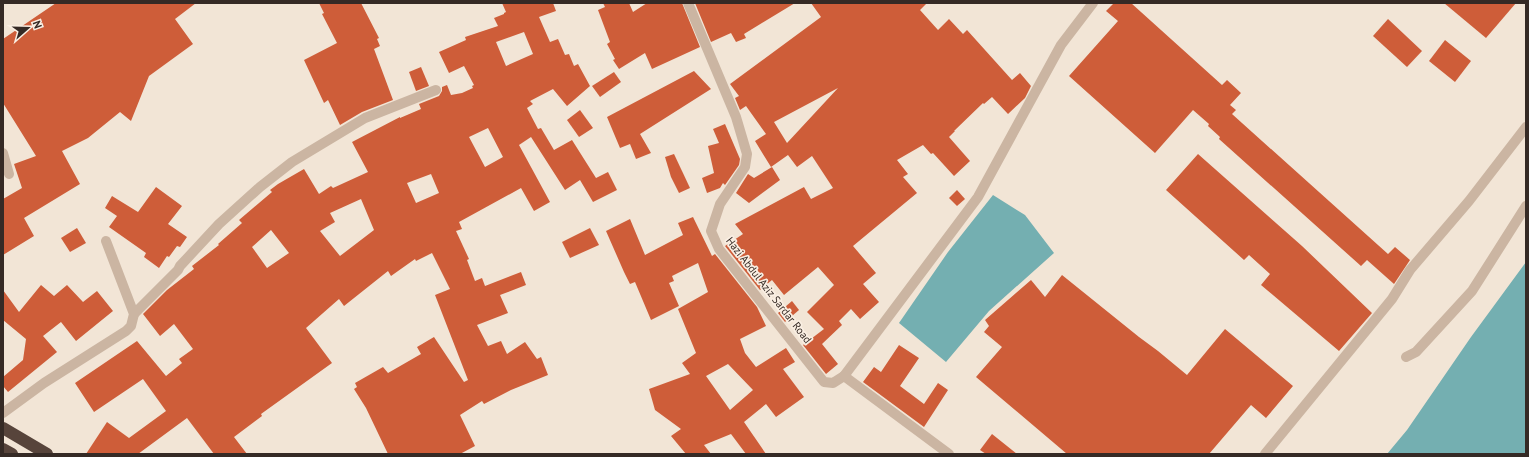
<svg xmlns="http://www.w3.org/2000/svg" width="1529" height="457" font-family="'PT Sans',sans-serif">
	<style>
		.water { fill: #74afb1 }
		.building { fill: #ce5d39; fill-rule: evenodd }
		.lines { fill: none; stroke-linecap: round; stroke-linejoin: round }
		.minor { stroke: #cbb5a2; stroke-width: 10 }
		.highway { stroke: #57443b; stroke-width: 12 }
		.labels { text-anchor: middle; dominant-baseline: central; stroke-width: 3.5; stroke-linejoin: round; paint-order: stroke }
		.street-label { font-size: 11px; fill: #352a25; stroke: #faefe3 }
	</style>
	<rect width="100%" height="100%" fill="#f2e5d6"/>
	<g class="water">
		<path d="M993 195 1025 215 1054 253 989 311 946 362 899 323 948 252Z"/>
		<path d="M1526 262V454H1387L1407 430 1471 337Z"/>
	</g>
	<g class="building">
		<path d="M56 3H196L175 19 193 44 149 76 131 121 120 112 88 138 62 151 80 184 24 218 34 236 3 255V199L22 188 14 164 36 156 3 103V39Z"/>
		<path d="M319 3H361L379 38 377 39 380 46 374 49 393 100 362 112 340 125 328 100 324 103 304 60 337 43 322 14 324 13Z"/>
		<path d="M502 3H553L556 11 539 17 550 42 558 39 565 55 569 54 574 66 578 64 590 86 567 106 553 89 530 101 533 104 527 108 538 129 541 128 554 150 572 140 596 178 608 172 617 190 593 202 580 180 565 190 531 137 519 145 550 202 534 211 521 188 459 222 462 229 456 231 469 259 467 260 475 281 482 278 485 286 521 272 526 285 500 295 508 313 477 325 488 346 501 341 507 354 525 342 537 359 541 357 548 375 511 390 484 404 482 401 460 415 475 446 460 454H388L366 408 354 389 357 387 355 383 383 367 388 373 421 354 417 347 434 337 464 382 468 380 435 295 450 289 432 253 416 261 415 259 391 276 388 271 344 306 339 299 306 328 332 363 261 414 262 416 234 437 247 454H214L187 418 138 454H86L107 422 129 438 166 411 143 379 94 412 75 383 137 341 166 376 182 363 179 359 193 349 174 324 160 336 143 314 167 290 194 269 192 266 219 245 218 244 242 223 239 220 272 192 270 190 278 184 304 169 319 194 331 186 333 188 368 172 352 142 400 117V118L421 109 419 104 439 96 442 91V87L447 85 451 95 462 93 473 88 472 86 474 85 464 66 449 73 439 52 466 40 465 37 498 26 494 18 504 14V13L506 12ZM524 32 533 54 506 66 496 42ZM488 128 503 157 485 167 469 137ZM431 174 439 193 416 203 407 183ZM361 199 374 230 340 256 320 231 335 222 330 213ZM271 230 289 253 267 268 252 247Z"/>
		<path d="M603 3H629L633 12 647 3H682L700 47 652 69 645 53 619 69 613 60 615 59 607 44 610 42 598 10 605 7Z"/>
		<path d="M695 3H795L744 34 746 38 736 42 731 33 711 42Z"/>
		<path d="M811 3H927L920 10 938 30 949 19 963 34 967 30 1012 80 1020 73 1031 86 1025 98 1008 114 992 97 984 104 983 103 954 131H955L949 137 970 161 954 176 933 153 931 154 923 145 897 160 908 174 903 177 917 193 853 246 876 273 863 284 879 302 860 319 851 309 839 321 842 325 822 344 838 364 826 374 803 345 824 329 807 312 834 285 818 267 784 295 772 280 760 290 725 246 743 234 735 224 804 187 811 199 833 188 812 156 797 167 788 155 771 167 755 141 766 134 746 106 740 110 735 98 739 96 730 84 821 17ZM838 88 787 143 774 122Z"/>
		<path d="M1114 3H1131L1222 85 1227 80 1241 93 1230 105 1236 110 1232 114 1388 254 1395 247 1410 260 1394 284 1367 260 1361 266 1219 139 1220 137 1208 126 1209 124 1193 110 1155 153 1069 76 1118 21 1106 11Z"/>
		<path d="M1444 3H1516L1486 38Z"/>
		<path d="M1388 19 1422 51 1407 67 1373 36Z"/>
		<path d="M1445 40 1471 61 1455 82 1429 61Z"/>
		<path d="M421 67 429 86 416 91 409 72Z"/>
		<path d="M694 71 711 89 640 134 651 153 636 159 630 144 620 148 607 117Z"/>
		<path d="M614 72 621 82 600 97 592 86Z"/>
		<path d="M580 110 593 128 579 137 567 120Z"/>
		<path d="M725 124 740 159 739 165 725 185 723 183 720 188 707 193 702 178 714 173 708 146 719 143 713 129Z"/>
		<path d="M674 154 690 188 679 193 671 177 665 157Z"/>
		<path d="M1198 154 1302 246 1372 313 1339 351 1261 285 1270 274 1249 255 1244 260 1166 190Z"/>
		<path d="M772 167 780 180 749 203 736 193 748 174 754 178Z"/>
		<path d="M156 187 182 206 168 224 187 237 180 247 177 246 169 257 167 256 159 268 144 257 146 253 109 227 117 216 105 208 112 196 138 212Z"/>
		<path d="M957 190 965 199 957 206 949 198Z"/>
		<path d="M693 217 712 256 715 254 757 307 766 326 740 339 745 353 756 367 786 348 795 362 783 369 804 397 776 417 766 404 744 422 766 454H746L731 434 704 445 711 454H686L671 436 681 429 655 410 649 389 690 374 682 363 696 353 678 309 708 292 698 263 672 276 674 281 669 283 679 306 651 320 635 282 630 284 624 272 606 231 630 219 645 255 683 235 678 223ZM728 364 753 390 730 410 706 376Z"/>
		<path d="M77 228 86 243 70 252 61 238Z"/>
		<path d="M590 228 599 245 570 258 562 242Z"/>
		<path d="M1062 275 1139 337 1158 351 1187 375 1225 329 1293 386 1266 418 1251 405 1209 454H1067L976 377 1002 347 984 332 989 326 985 320 1031 280 1045 297Z"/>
		<path d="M41 285 54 296 67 285 83 302 97 291 113 311 76 341 61 322 43 336 57 352 8 392 3 386V377L23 360 26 339 3 320V290L19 312Z"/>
		<path d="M792 301 799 310 785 322 778 313Z"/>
		<path d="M899 345 919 358 900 386 924 404 938 383 948 390 924 427 863 382 874 367 881 372Z"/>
		<path d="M992 434 1017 454H986L980 450Z"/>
	</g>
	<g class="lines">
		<g class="minor">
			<path d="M688 3 736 117 747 154 745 167 720 204 711 231 719 249 824 382 833 383 844 376"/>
			<path d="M3 153 9 174"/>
			<path d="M134 314 178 270 180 266 219 224 260 187 292 162 365 118 436 90"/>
			<path d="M1406 357 1416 352 1472 291 1526 206"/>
			<path d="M3 413 44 383 126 331 131 326 134 314 106 241"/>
			<path d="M949 454 844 376 978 197 1061 45 1093 3"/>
			<path d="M1265 454 1392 299 1410 270 1469 201 1526 127"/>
		</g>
		<g class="highway">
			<path d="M3 428 47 454"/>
			<path d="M3 449 12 454"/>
		</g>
	</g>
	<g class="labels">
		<g class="street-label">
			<text transform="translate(769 290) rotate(52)">Hazi Abdul Aziz Sardar Road</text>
		</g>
	</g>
	<rect width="1529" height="457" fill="none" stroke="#352a25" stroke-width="8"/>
	<g transform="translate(28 28) rotate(70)" stroke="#faefe3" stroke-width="3" paint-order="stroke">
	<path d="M0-3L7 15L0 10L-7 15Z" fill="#352a25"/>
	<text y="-6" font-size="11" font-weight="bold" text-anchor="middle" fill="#352a25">N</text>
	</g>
</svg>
